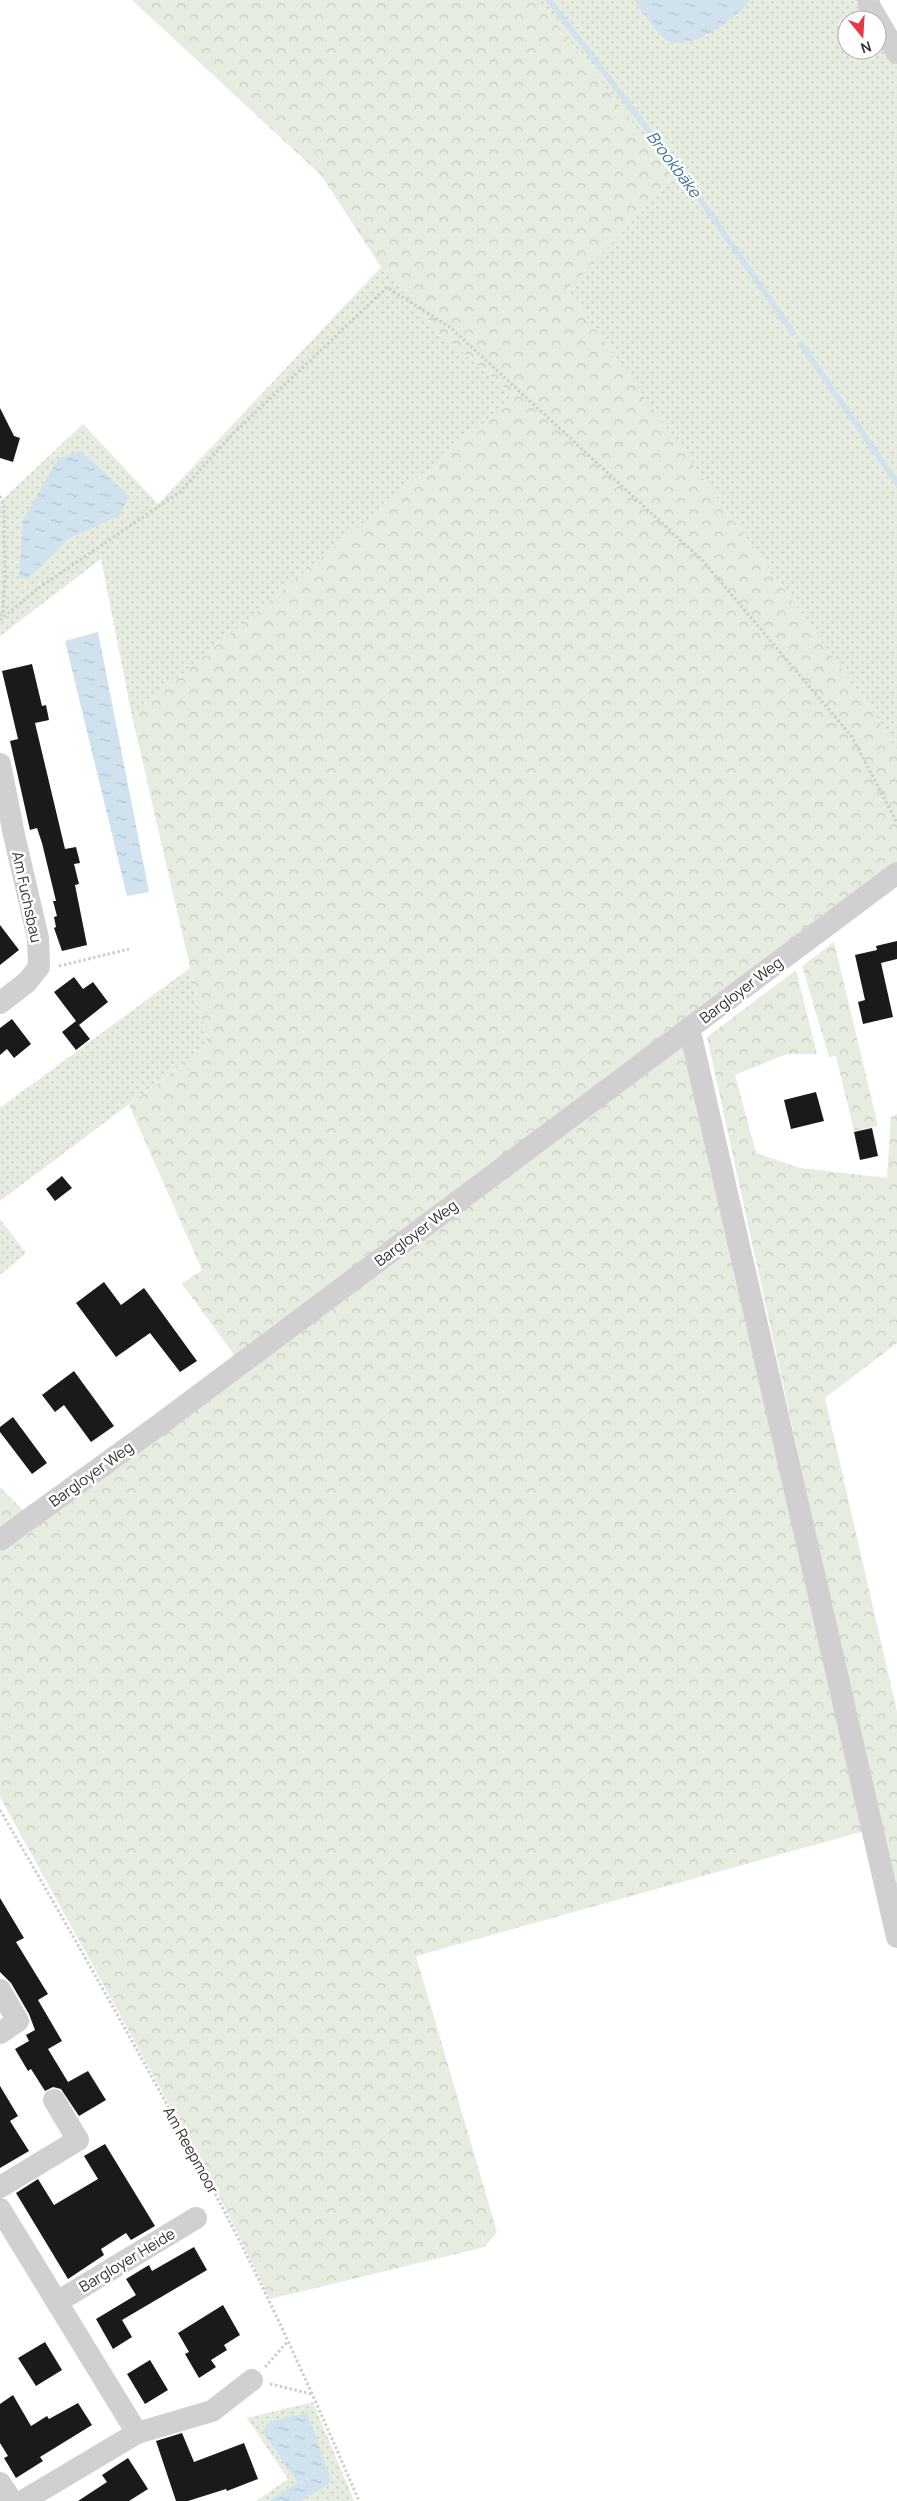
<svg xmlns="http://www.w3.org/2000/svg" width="897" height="2501" font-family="Manrope,sans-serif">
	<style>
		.grass { fill: url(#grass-dots) }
		.forest { fill: url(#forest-crowns) }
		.water { fill: url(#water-ripples) }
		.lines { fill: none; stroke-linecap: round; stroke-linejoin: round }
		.stream { stroke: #cfe2ee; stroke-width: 5.5 }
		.building { fill: #1a1a1a }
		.path { stroke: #cdcdcd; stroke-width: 3; stroke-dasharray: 2.5 2.5; stroke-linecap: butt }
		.minor { stroke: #d0d0d0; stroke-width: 22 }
		.labels { text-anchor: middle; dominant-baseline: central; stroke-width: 5; stroke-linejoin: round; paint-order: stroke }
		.street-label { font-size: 15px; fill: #333; stroke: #fff }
		.water-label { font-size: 16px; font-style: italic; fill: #3f7597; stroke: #fff }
	</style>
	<defs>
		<pattern id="grass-dots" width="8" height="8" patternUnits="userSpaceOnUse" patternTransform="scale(1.25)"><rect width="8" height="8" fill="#e6ecdf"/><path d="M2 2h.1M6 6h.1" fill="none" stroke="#c6cbc0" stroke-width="1.8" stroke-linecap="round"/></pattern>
		<pattern id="forest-crowns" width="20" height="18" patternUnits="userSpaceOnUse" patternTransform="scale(1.25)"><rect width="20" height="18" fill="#e6ecdf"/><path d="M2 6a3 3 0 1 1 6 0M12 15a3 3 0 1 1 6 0" fill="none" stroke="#c6cbc0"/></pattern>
		<pattern id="water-ripples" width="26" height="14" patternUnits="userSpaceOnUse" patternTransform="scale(1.25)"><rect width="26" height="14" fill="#cfe2ee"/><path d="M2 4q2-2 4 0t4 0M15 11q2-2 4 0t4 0" fill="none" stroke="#b2c2cd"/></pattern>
	</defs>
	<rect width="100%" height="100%" fill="#fff"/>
	<g class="grass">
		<path d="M538 0H861L871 20H847V50H877V29L897 63V751L878 720 567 290 674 177Z"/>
		<path d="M381 267 443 336 516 396 132 716 101 559 0 636V502L83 424 158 504Z"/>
		<path d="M190 968 208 1045 0 1201V1108Z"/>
		<path d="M0 1219 26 1253 0 1275Z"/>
		<path d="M313 2402 354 2501H256L288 2479 247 2418Z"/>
	</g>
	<g class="forest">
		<path d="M132 0H538L674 177 567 290 878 720 897 751V864L235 1356 182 1284 202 1270 129 1105 208 1045 132 716 515 396 443 336 381 267 321 175Z"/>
		<path d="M834 942 878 1126 854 1131 836 1056 829 1057 802 966Z"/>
		<path d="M796 970 817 1054H787L735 1075 756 1153 800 1168 887 1178 891 1117 897 1114V1343L825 1398 897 1712V1905L707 1037Z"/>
		<path d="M681 1042 868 1830 416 1956 497 2232 485 2247 270 2299 216 2189 0 1797V1552L209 1399Z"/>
		<path d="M0 1487 23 1510 0 1526Z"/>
	</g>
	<g class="water">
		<path d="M634 0H750C741 17 689 50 670 42 658 37 642 10 634 0Z"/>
		<path d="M81 451 129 496 119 516 68 539 28 579 19 577 23 520 58 459Z"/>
		<path d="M98 632 149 892 127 896 65 641Z"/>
		<path d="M307 2413 332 2482 301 2501H269L298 2483 263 2432 268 2422Z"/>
	</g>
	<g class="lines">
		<g class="stream">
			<path d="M549 0 693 189 793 333"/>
			<path d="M801 344 897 483"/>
		</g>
	</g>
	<g class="building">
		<path d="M0 408 14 436 20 438 13 462 0 458Z"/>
		<path d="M32 664 42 706 46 705 49 720 35 723 65 849 76 847 80 863 74 864 79 884 75 885 87 945 62 951 54 928 56 927 54 917 57 916 53 901H56L42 843 37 828 30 830 10 741 18 739 2 671Z"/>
		<path d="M0 925 19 950 0 965Z"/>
		<path d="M897 941V959L881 963 893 1017 863 1024 858 1002 865 1000 855 955 877 950 876 946Z"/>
		<path d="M74 977 83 989 93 982 108 1002 79 1025 90 1039 76 1050 62 1032 76 1021 54 992Z"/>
		<path d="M12 1019 31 1044 14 1058 7 1049 0 1055V1028Z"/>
		<path d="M816 1092 824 1121 791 1129 784 1100Z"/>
		<path d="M872 1128 878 1156 860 1160 854 1132Z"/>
		<path d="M62 1176 72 1188 55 1201 46 1189Z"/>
		<path d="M104 1282 121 1305 144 1288 197 1361 180 1372 150 1333 116 1357 76 1303Z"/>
		<path d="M74 1371 114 1426 91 1442 64 1405 55 1412 42 1395Z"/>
		<path d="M13 1417 47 1463 32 1474 0 1432V1427Z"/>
		<path d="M0 1898 24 1938 16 1942 48 1994 38 2000 62 2041 48 2049 68 2082 88 2071 106 2100 79 2116 61 2089 53 2087 45 2091 31 2069 28 2071 15 2049 29 2041 26 2035 35 2030 29 2014 11 1983 0 1972Z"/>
		<path d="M0 2086 18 2116 10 2121 29 2151 0 2168Z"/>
		<path d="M105 2144 155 2226 131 2240 126 2233 101 2249 104 2255 68 2279 16 2193 38 2179 54 2205 98 2179 84 2156Z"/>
		<path d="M194 2247 207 2270 122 2320 132 2337 113 2349 96 2319 136 2295 126 2279 149 2265 152 2271Z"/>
		<path d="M223 2305 240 2335 224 2345 227 2350 211 2360 216 2367 199 2378 185 2354 189 2352 178 2333Z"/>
		<path d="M45 2342 62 2370 36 2386 18 2358Z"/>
		<path d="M150 2360 168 2390 145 2404 127 2374Z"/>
		<path d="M13 2395 31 2426 47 2416 49 2419 78 2403 92 2425 40 2457 43 2461 16 2478 4 2458 8 2456 0 2443V2404Z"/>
		<path d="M182 2433 194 2462 244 2443 258 2479 227 2491 226 2489 188 2501H176L156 2441Z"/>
		<path d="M128 2458 148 2489 129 2501H78L107 2482 102 2475Z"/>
	</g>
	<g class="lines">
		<g class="path">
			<path d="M0 496 4 505 5 577 3 613 0 615"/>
			<path d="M0 620 40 587 180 492 232 435 387 287 451 328 703 561 852 737 897 823"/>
			<path d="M59 966 129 949"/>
			<path d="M0 1810C76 1940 150 2071 220 2203 271 2300 316 2401 359 2501"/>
			<path d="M265 2367 288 2341"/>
			<path d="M270 2384 312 2394"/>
		</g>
		<g class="minor">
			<path d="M868 0 870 7 897 53"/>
			<path d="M0 764 14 835 38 938 39 967 27 982 0 1003"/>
			<path d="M686 1031 692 1040 897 1937"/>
			<path d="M0 1540 159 1425 897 873"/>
			<path d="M0 1990 18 2021 0 2033"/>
			<path d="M0 2187 78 2140 54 2100"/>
			<path d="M0 2209 137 2433 23 2501"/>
			<path d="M57 2302 196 2218"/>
			<path d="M137 2433 212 2411 252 2380"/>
			<path d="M0 2483 12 2501"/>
		</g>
	</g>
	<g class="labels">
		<g class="street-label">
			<text transform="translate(27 897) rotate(78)">Am Fuchsbau</text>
			<text transform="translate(741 990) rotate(-37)">Bargloyer Weg</text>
			<text transform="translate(416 1233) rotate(-37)">Bargloyer Weg</text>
			<text transform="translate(91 1474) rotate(-36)">Bargloyer Weg</text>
			<text transform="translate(191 2150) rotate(61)">Am Reepmoor</text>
			<text transform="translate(127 2260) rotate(-31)">Bargloyer Heide</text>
		</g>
		<g class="water-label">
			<text transform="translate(674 164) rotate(53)">Brookbäke</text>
		</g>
	</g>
	<g transform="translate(862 35) rotate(162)"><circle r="24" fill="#ffffff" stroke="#adadad"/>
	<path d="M0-4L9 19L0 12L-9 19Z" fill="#e63946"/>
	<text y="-8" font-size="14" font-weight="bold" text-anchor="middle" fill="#333333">N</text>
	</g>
</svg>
